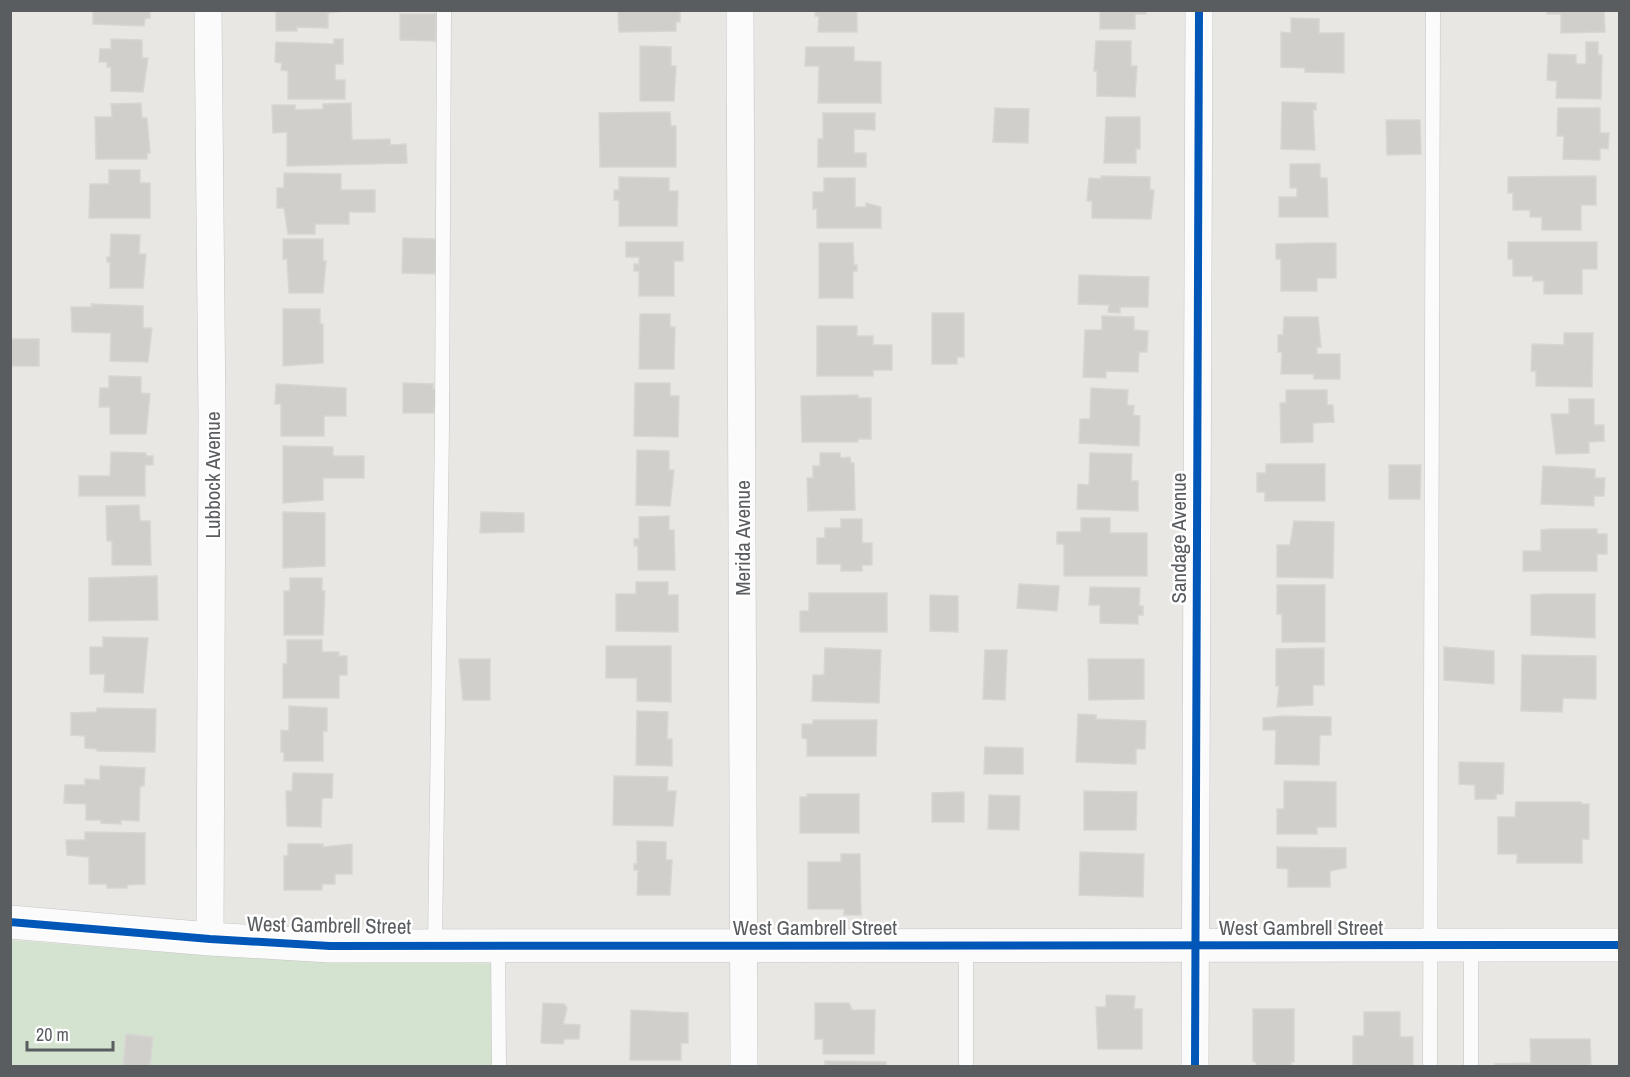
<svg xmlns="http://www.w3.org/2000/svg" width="1630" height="1077" font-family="'Archivo Narrow',sans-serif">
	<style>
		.green { fill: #d4e3d0 }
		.building { fill: #d0cfcc; stroke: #d7d6d2; stroke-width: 1.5 }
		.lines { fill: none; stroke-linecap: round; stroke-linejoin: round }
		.lane-casing { stroke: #c5c4c4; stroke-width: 15 }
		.street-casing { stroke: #c5c4c4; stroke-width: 28 }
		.secondary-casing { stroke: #c5c5c5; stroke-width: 34 }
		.lane { stroke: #fcfbfb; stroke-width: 14 }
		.street { stroke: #fcfbfb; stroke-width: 27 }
		.secondary { stroke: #fcfbfb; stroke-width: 33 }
		.cycleway-casing { stroke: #fff; stroke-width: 11 }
		.cycleway { stroke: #0057b8; stroke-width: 8 }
		.labels { text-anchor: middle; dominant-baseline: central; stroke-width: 5; stroke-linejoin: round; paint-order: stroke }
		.street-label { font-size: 21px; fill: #5a5d60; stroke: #fff }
	</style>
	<rect width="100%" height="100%" fill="#e9e7e3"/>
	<path class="green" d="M10 940 188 954 494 964 495 1066H11Z"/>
	<g class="building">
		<path d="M93 10H150V18H145L144 26 93 24Z"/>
		<path d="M276 10H352L328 13V28L297 27V31H276Z"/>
		<path d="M618 10H680V22H676V31L619 32Z"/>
		<path d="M815 10H857V32H818L819 16H815Z"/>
		<path d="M1100 10H1146V14H1135V29H1100Z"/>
		<path d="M1547 10H1604L1605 32 1561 33V14H1547Z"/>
		<path d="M400 14H436V41L400 40Z"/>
		<path d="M1291 18 1319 19V33H1344V73L1305 72V68L1281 67V32L1291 33Z"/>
		<path d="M111 39 142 40V58H148L143 92 111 91V67H107V62H99L100 49H111Z"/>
		<path d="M334 39H343V64H335V80H345V99H288V71L281 70 282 63 275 62 276 42 334 44Z"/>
		<path d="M1096 41H1131V66H1137L1135 97 1097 96V71H1094Z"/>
		<path d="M1586 42H1598V55H1602L1601 99 1556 98 1557 81 1547 80 1548 54 1576 55V64H1586Z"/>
		<path d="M640 46 671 47V66H676L674 101H640Z"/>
		<path d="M806 47H854V61L881 62V103H818L819 66H805Z"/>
		<path d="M1282 102 1316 103V110H1313L1315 150 1281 149Z"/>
		<path d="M141 103 142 118H147L150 153H147V159H96L95 117H112L111 104Z"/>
		<path d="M351 103 352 140 390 139V145L406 144 407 163 287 166V132L273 133 272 105H295V110L323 109V104Z"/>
		<path d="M995 108 1029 109 1028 143 993 142Z"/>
		<path d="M1558 108H1600V133H1609L1608 149 1600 148V160L1563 159 1564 136H1557Z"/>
		<path d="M670 112 671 126H676V167H600L599 113Z"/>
		<path d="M823 113H875V130L854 129V153H866V167H818V139H823Z"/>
		<path d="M1106 117H1140V149H1136V163H1104Z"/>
		<path d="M1386 120H1420L1421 154 1387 155Z"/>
		<path d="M1290 164H1320V178H1327L1328 217H1279V197H1297V188H1290Z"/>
		<path d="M109 170H140V183H150V218H89L90 184H109Z"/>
		<path d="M284 173 341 174V190H375V212H349V224H315V234H288L284 208H277V188H284Z"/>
		<path d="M1101 176 1150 177V190H1154L1151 219 1092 218V201H1087L1089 178 1101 179Z"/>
		<path d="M1596 176V205H1581V230H1542V217H1530V210H1513V193H1508V177Z"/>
		<path d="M619 177 669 178V191H678L677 226H619V200H614V190H619Z"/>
		<path d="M824 178H855V207H866V203L881 207V228H817V209H813V192H824Z"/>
		<path d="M111 234 140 235 139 254H146L143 288H110V262H107V257H110Z"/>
		<path d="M403 238 438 239 437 274 402 273Z"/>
		<path d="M283 239H323V261H326L323 293H289L287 259H283Z"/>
		<path d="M626 242H683V261H674V296H639V271H634V264H639V257H626Z"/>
		<path d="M1508 242H1597V269H1582V294H1544V281H1533V276H1513V259H1508Z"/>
		<path d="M819 243H853L854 265H857V271H853V298H819Z"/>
		<path d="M1312 243H1336V278H1317V291H1281V259H1276V244Z"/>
		<path d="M1079 275 1149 277 1148 307H1120V313L1108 312 1109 305 1078 304Z"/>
		<path d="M91 304 143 306V328H152L148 362 110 361 111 333 72 332 71 307H92Z"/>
		<path d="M283 309H320V324H323V363L283 366Z"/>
		<path d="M932 313H964V357H957V364H932Z"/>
		<path d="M640 314H670V327H675L674 369H639Z"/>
		<path d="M1102 316 1134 317V330L1148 331 1147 352H1139L1138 372 1106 371V378L1083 377 1085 330H1102Z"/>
		<path d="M1284 317H1318L1321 347H1317V354H1340V379H1314V374H1281L1282 352H1278V335H1283Z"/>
		<path d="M817 326H857V336H873V345H892V370H873V376H817Z"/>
		<path d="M1564 333H1593L1592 387 1536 386V371H1531L1532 344 1564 345Z"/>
		<rect x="10" y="339" width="29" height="27"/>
		<path d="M109 376 141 377V393L150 394 146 434H110V407H99L100 388H109Z"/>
		<path d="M403 383 433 384V389H440L439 408 434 407V413H403Z"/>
		<path d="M635 383H670V396H679L678 437 634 436Z"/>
		<path d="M276 384 346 388V416H324V436H281V404H275Z"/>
		<path d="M1091 388 1128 390 1127 405 1134 406 1133 415 1140 416 1139 446 1079 443 1080 419H1090Z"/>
		<path d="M1286 390H1327V405H1333L1334 422 1313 423V442L1281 443 1280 403H1286Z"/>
		<path d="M858 395V398H871V439H858V442H802L801 396Z"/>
		<path d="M1569 399H1594V425H1604V441L1589 442V453L1556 454 1551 414H1569Z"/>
		<path d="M283 446 333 447V456H364V478H323V500L283 503Z"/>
		<path d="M637 450 669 451V470H674L670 506 636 505Z"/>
		<path d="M111 452 146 453V456H153V465H145V496H79V476H110Z"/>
		<path d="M820 453H840V458L850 457 851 463H854L855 510 808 511 807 478H813V466H820Z"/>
		<path d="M1090 453 1132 454 1131 481H1138V511L1077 509 1078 484 1089 485Z"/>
		<path d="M1266 464H1325V501H1265V492H1257V473H1266Z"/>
		<path d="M1389 465H1421L1420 499H1389Z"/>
		<path d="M1543 466 1595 469V478H1605L1604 496H1594V506L1541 504Z"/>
		<path d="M139 505 140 521H150L151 565H112V541H107L106 506Z"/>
		<path d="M283 512 325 513V566L283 568Z"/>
		<path d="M481 512 524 513V532L480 533Z"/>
		<path d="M669 516V530H674L675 570H638V546H634V539H639V517Z"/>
		<path d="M1081 518H1110V533H1147V576H1064V544H1057V532H1081Z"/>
		<path d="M841 519H862V543H872V565H862V571H841V564H817V538H825V528H841Z"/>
		<path d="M1294 521 1334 522 1333 578 1277 577V545H1290Z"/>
		<path d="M1551 529H1597V534H1607V554H1597V571H1523V551H1541V530Z"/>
		<path d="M157 576 158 620 89 621V578Z"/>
		<path d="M290 578H322V591H325L323 635H284V591H290Z"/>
		<path d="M636 582H668V595H678V632L616 631V594H636Z"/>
		<path d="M1019 584 1059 586 1057 611 1017 608Z"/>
		<path d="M1277 585H1325V642H1282V614H1277Z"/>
		<path d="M1090 587 1140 588 1139 606H1143V615H1138V624L1100 623V605H1089Z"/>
		<path d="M809 593H887V632H800V611H809Z"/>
		<path d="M1544 594H1595V638L1531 635V595Z"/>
		<path d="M930 595 958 596V632L930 631Z"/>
		<path d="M103 637 148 638 143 693 104 692 105 674H90V647H103Z"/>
		<path d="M287 640H322V652H339V656H347V675H339V698H283V664H287Z"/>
		<path d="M606 646H671V702L637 701V678H606Z"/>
		<path d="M1444 647 1494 651V684L1444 680Z"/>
		<path d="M825 648 881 650 879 703 812 701 813 675H824Z"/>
		<path d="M1324 648V685H1313V705L1277 707 1279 686H1276V649Z"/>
		<path d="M985 650H1007L1005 700 983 699Z"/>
		<path d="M1522 655 1596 656V699L1563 698 1562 712 1521 711Z"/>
		<path d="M459 659H490V700H463Z"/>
		<path d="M1088 659H1144V699L1089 700Z"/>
		<path d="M289 706 327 708V731H323V761H284V752H281V730L289 731Z"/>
		<path d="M97 708 156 709 155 752 97 751V749L85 748V736L71 735V713L97 712Z"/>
		<path d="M637 711 668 712 667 739H672V766L636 765Z"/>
		<path d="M1078 714 1096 715V719L1146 721 1145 749H1136V764L1076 762Z"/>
		<path d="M1284 716 1331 717V735H1320L1319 765 1275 764 1276 730H1263V718Z"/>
		<path d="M813 720H877L876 756H807V739L802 738V724H813Z"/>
		<path d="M985 747 1023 748V774H984Z"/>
		<path d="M1459 762 1504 763 1503 794H1496V799H1475V785L1459 784Z"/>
		<path d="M100 766 145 768 144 786H140L139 821 121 820V824L101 823V820H86V804L64 803 65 785H85V779L100 780Z"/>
		<path d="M293 773 333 774 332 798H322L321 827 287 826 286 791H292Z"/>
		<path d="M614 776 668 777 667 791H676L673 826 613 825Z"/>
		<path d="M1284 781 1336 782V827H1317V834H1277V809H1284Z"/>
		<path d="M1084 791 1137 792 1136 830H1084Z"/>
		<path d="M964 792V822H932V793Z"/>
		<path d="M807 794H859V833H800V797H807Z"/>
		<path d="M989 795 1020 796 1019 830 988 829Z"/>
		<path d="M1516 802H1581V804H1589V839H1582V863H1517V854H1498V817H1515Z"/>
		<path d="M85 832 145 833V884L127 885V888H107V884H89V857L67 855 66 840H85Z"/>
		<path d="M637 841 666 842V860H672L670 895H637L638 870H634V864H637Z"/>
		<path d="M288 844H323V847L352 844V874H335V884H322V890H284V856H288Z"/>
		<path d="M1277 847 1346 848V868L1330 871V887H1288V869L1277 868Z"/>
		<path d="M1080 852 1144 854 1143 897 1079 895Z"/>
		<path d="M841 854H860L861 915H844V909H808V862H841Z"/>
		<path d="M1106 995 1135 996 1134 1009H1142V1049H1098L1096 1007H1106Z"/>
		<path d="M543 1003 564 1004 567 1008 563 1024 580 1025 579 1039H564L563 1044 541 1043Z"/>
		<path d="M815 1003H849L852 1010H875L874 1054H823V1039H815Z"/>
		<path d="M1253 1009H1294V1062H1291V1066H1256V1062H1253Z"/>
		<path d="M631 1010 688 1013V1043H681V1060H630Z"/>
		<path d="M1364 1012H1400V1037H1413V1066H1353V1036H1364Z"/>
		<path d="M126 1034 153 1037 150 1066H123Z"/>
		<path d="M1530 1039H1590L1591 1066H1495V1064L1531 1063Z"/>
		<path d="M825 1061 886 1062V1066H825Z"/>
	</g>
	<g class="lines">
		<defs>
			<g id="lane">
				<path d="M435 945 442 428 444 10"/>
				<path d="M966 945V1066"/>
				<path d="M1471 945V1066"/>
				<path d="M498 946 499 1066"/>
				<path d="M1430 1066 1433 10"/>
			</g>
			<g id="street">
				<path d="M208 10 212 415 210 939"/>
				<path d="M740 10 744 1066"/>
				<path d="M1195 1066 1199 10"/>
			</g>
			<path id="secondary" d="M10 922 210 939 330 946 1620 945"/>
		</defs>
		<use href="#lane" class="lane-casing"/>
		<use href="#street" class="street-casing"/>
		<use href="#secondary" class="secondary-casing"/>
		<use href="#lane" class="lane"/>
		<use href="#street" class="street"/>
		<use href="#secondary" class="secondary"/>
		<defs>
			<g id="cycleway">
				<path d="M10 922 210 939 330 946 1620 945"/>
				<path d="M1195 1066 1199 10"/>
			</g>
		</defs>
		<use href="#cycleway" class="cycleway-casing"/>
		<use href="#cycleway" class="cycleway"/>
	</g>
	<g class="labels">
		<g class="street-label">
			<text transform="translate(212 475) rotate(-90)">Lubbock Avenue</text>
			<text transform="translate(742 538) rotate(-90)">Merida Avenue</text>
			<text transform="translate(1178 538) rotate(-90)">Sandage Avenue</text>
			<text transform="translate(329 925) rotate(1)">West Gambrell Street</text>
			<text x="815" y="927">West Gambrell Street</text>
			<text x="1301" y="927">West Gambrell Street</text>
		</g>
	</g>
	<rect width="1630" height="1077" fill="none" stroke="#5a5d60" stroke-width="24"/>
	<path d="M27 1041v9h86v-9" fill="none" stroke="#5a5d60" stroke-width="3"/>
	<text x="36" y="1041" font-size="18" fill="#5a5d60" stroke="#ffffff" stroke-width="4.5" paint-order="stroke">20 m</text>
</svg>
